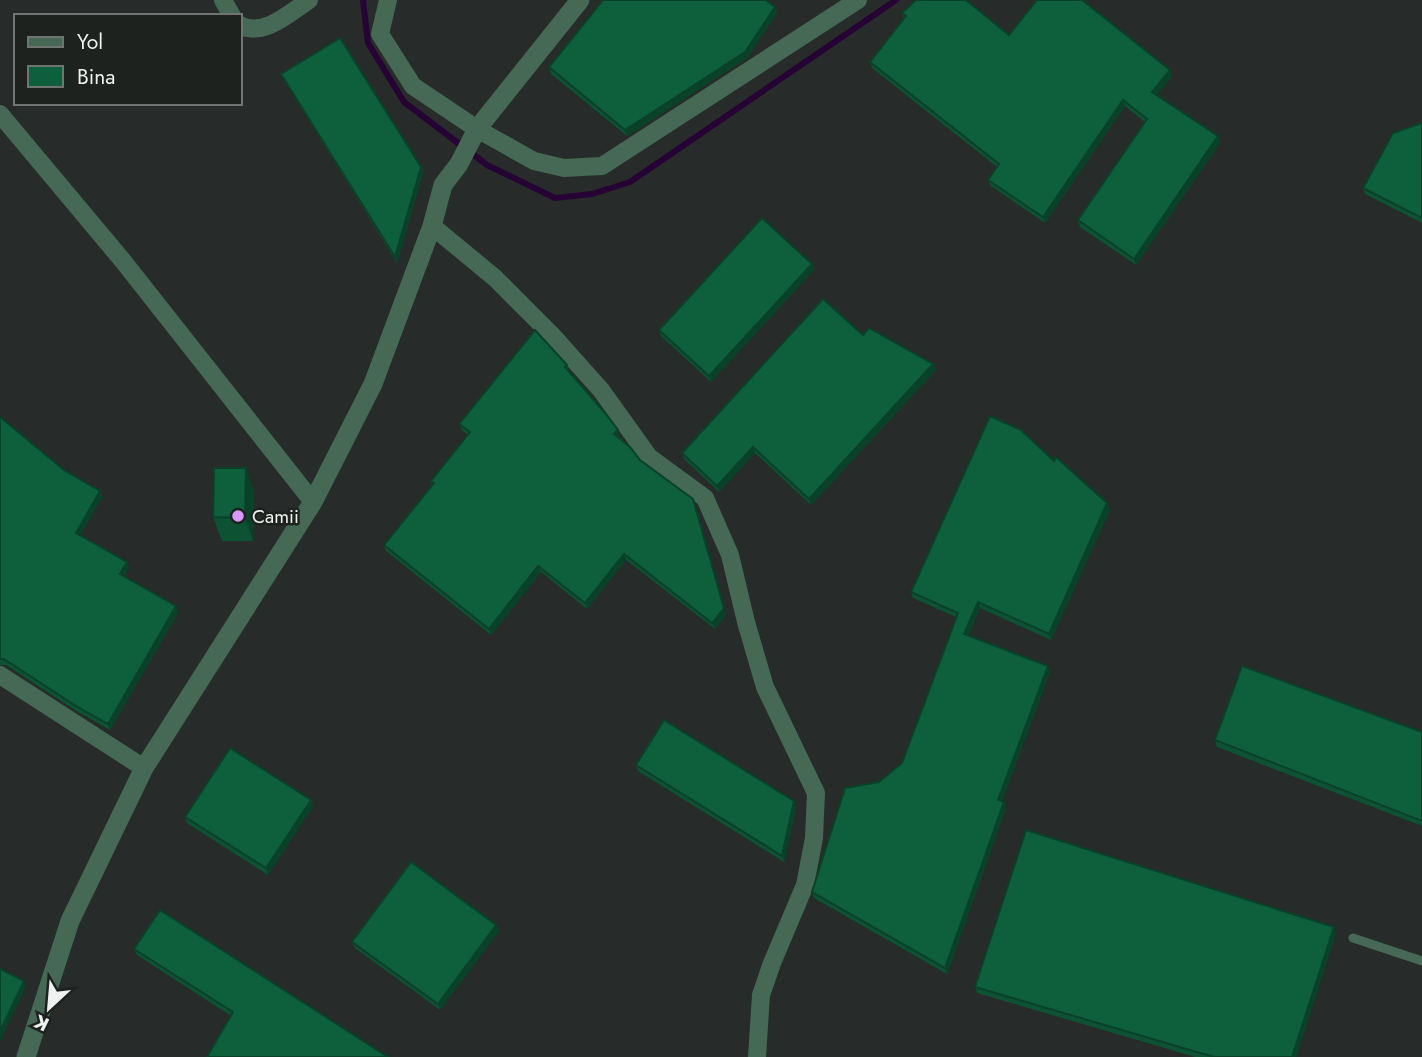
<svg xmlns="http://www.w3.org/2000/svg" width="1422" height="1057" font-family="Jost,sans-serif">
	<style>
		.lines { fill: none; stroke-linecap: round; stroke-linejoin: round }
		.stream { stroke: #260334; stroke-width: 6 }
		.service { stroke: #456954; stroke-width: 9 }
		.minor { stroke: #456954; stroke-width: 18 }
		.tertiary { stroke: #456954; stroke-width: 19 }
		.wall { fill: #0c5233 }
		.shaded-wall { fill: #0a4229 }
		.building { fill: #0e5f3b; stroke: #0a4229; stroke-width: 2 }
		.poi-dot { fill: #d99af7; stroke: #1d221f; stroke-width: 2.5 }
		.labels { text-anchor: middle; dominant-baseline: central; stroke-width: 5; stroke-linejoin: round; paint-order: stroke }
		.poi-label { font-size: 19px; fill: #eef1ef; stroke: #1d221f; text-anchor: start }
	</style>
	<rect width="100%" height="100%" fill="#272b29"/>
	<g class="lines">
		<path class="stream" d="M363 0 368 43 404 102 487 165 555 198 592 194 630 182 896 0"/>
		<path class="service" d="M1353 938 1422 961"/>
		<g class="minor">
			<path d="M223 0 232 16"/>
			<path d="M388 0 380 34 413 86 477 129 534 161 564 168 602 166 858 0"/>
			<path d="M240 25C262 38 290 13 309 0"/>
			<path d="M0 114 123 261 313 502"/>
			<path d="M432 226 495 278 551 334 601 390 649 457 705 498 730 555 746 622 765 687 816 793 814 838 805 885 772 963 761 995 757 1057"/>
			<path d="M0 675 144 768"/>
		</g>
		<path class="tertiary" d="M26 1057 70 921 144 768 313 502 373 384 432 226 443 185 459 164 477 129 580 0"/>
	</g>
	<g class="wall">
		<path d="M775 7 777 13 747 58 627 136 551 74 549 67Z"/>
		<path d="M902 13 1009 35 1170 70 1172 76 1157 95 1218 136 1220 143 1136 265 1080 227 1078 220 1145 122 1125 106 1045 223 991 186 988 180 997 167 872 68 870 62 904 19Z"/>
		<path d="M281 74 421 167 423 173 397 263 284 80Z"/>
		<path d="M1422 123V223L1365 194 1363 188Z"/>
		<path d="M812 264 814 270 711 382 661 336 659 330Z"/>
		<path d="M863 335 933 364 936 370 811 505 755 453 719 492 684 459 682 453Z"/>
		<path d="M567 365 569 371 620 436 618 438 726 615 715 629 626 560 587 609 541 572 491 635 386 551 384 545 432 485 431 481 468 435 462 430 459 424Z"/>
		<path d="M0 417 64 470 100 491 102 497 80 535 127 562 129 568 124 576 178 613 110 730 78 712 6 665H0Z"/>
		<path d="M1054 461 1110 510 1051 640 980 608 968 636 1048 666 1050 672 1002 801 1006 808 947 974 814 898 812 892 879 782 902 763 956 617 913 598 911 592Z"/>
		<path d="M254 492 253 541H222L213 517Z"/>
		<path d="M1422 732V826L1217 747 1215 740Z"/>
		<path d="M636 765 794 801 796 808 784 862 638 771Z"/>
		<path d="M311 800 313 806 268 875 187 823 185 817Z"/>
		<path d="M496 925 499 931 440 1010 355 948 352 942Z"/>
		<path d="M1336 933 1296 1057H1195L977 993 975 987Z"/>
		<path d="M134 949 388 1057 231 1016 137 955Z"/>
	</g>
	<g class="shaded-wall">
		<path d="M775 7 777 13 747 58 627 136 625 130Z"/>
		<path d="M1170 70 1172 76 1155 98 1152 92Z"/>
		<path d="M1123 100 1125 106 1045 223 1043 217Z"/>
		<path d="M1218 136 1220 143 1136 265 1134 259Z"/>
		<path d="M421 167 423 173 397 263 395 257Z"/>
		<path d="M812 264 814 270 711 382 709 376Z"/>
		<path d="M933 364 936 370 811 505 809 499Z"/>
		<path d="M618 430 620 436 616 441 614 434Z"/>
		<path d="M753 447 755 453 719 492 717 486Z"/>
		<path d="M246 468 254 492 253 541 245 518Z"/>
		<path d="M100 491 102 497 78 539 76 533Z"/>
		<path d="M1107 503 1110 510 1051 640 1049 634Z"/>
		<path d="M695 505 726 615 715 629 712 623Z"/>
		<path d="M624 554 626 560 587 609 585 603Z"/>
		<path d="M127 562 129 568 122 580 120 574Z"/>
		<path d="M538 566 541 572 491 635 489 629Z"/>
		<path d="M978 602 980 608 966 641 964 634Z"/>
		<path d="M176 606 178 613 110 730 108 724Z"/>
		<path d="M1048 666 1050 672 1000 806 998 800Z"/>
		<path d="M311 800 313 806 268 875 266 868Z"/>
		<path d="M794 801 796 808 784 862 782 856Z"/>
		<path d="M1004 802 1006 808 947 974 945 968Z"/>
		<path d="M496 925 499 931 440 1010 438 1004Z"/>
		<path d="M1334 927 1336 933 1296 1057H1292Z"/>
		<path d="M24 981 26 987 0 1042V1031Z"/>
	</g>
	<g class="building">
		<path d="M603 0H766L775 7 745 52 625 130 549 67Z"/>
		<path d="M916 0H966L1009 35 1037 0H1082L1170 70 1152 92 1218 136 1134 259 1078 220 1147 119 1123 100 1043 217 988 180 999 164 870 62 906 16 902 13Z"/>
		<path d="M340 38 421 167 395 257 281 74Z"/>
		<path d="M1422 123V218L1363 188 1393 133Z"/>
		<path d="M762 218 812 264 709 376 659 330Z"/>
		<path d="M823 299 863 335 869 328 933 364 809 499 753 447 717 486 682 453Z"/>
		<path d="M535 330 567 365 565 367 605 413 618 430 614 434 630 447 640 460 693 499 724 608 712 623 624 554 585 603 538 566 489 629 384 545 434 483 431 481 470 432 459 424Z"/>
		<path d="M990 416 1021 430 1054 461 1056 457 1107 503 1049 634 978 602 964 634 1048 666 998 800 1004 802 945 968 812 892 845 788 879 782 902 763 958 613 911 592Z"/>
		<path d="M0 417 64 470 100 491 76 533 127 562 120 574 176 606 108 724 76 706 4 659H0Z"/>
		<path d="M214 468H246L245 518 213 517Z"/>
		<path d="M1242 666 1422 732V821L1215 740Z"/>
		<path d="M664 720 794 801 782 856 636 765Z"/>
		<path d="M230 748 311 800 266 868 185 817Z"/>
		<path d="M1026 830 1334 927 1292 1057H1214L975 987Z"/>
		<path d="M411 862 496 925 438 1004 352 942Z"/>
		<path d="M160 910 388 1057H207L233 1012 134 949Z"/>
		<path d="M0 969 24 981 0 1031Z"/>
	</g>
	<circle class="poi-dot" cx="238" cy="516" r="7"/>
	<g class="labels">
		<g class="poi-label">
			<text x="252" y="516">Camii</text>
		</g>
	</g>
	<rect x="14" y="14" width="228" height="91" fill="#1d221f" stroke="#717572" stroke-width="2"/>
	<rect x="28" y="37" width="35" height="10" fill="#456954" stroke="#717572" stroke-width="2"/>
	<text x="77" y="49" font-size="21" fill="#eef1ef">Yol</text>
	<rect x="28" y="66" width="35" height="21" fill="#0e5f3b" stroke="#717572" stroke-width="2"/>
	<text x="77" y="84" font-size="21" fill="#eef1ef">Bina</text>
	<g transform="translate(49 1008) rotate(206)" stroke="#1d221f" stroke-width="5" paint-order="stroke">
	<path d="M0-5L12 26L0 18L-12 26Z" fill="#eef1ef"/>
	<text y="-10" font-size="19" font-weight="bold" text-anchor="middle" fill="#eef1ef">K</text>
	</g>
</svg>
